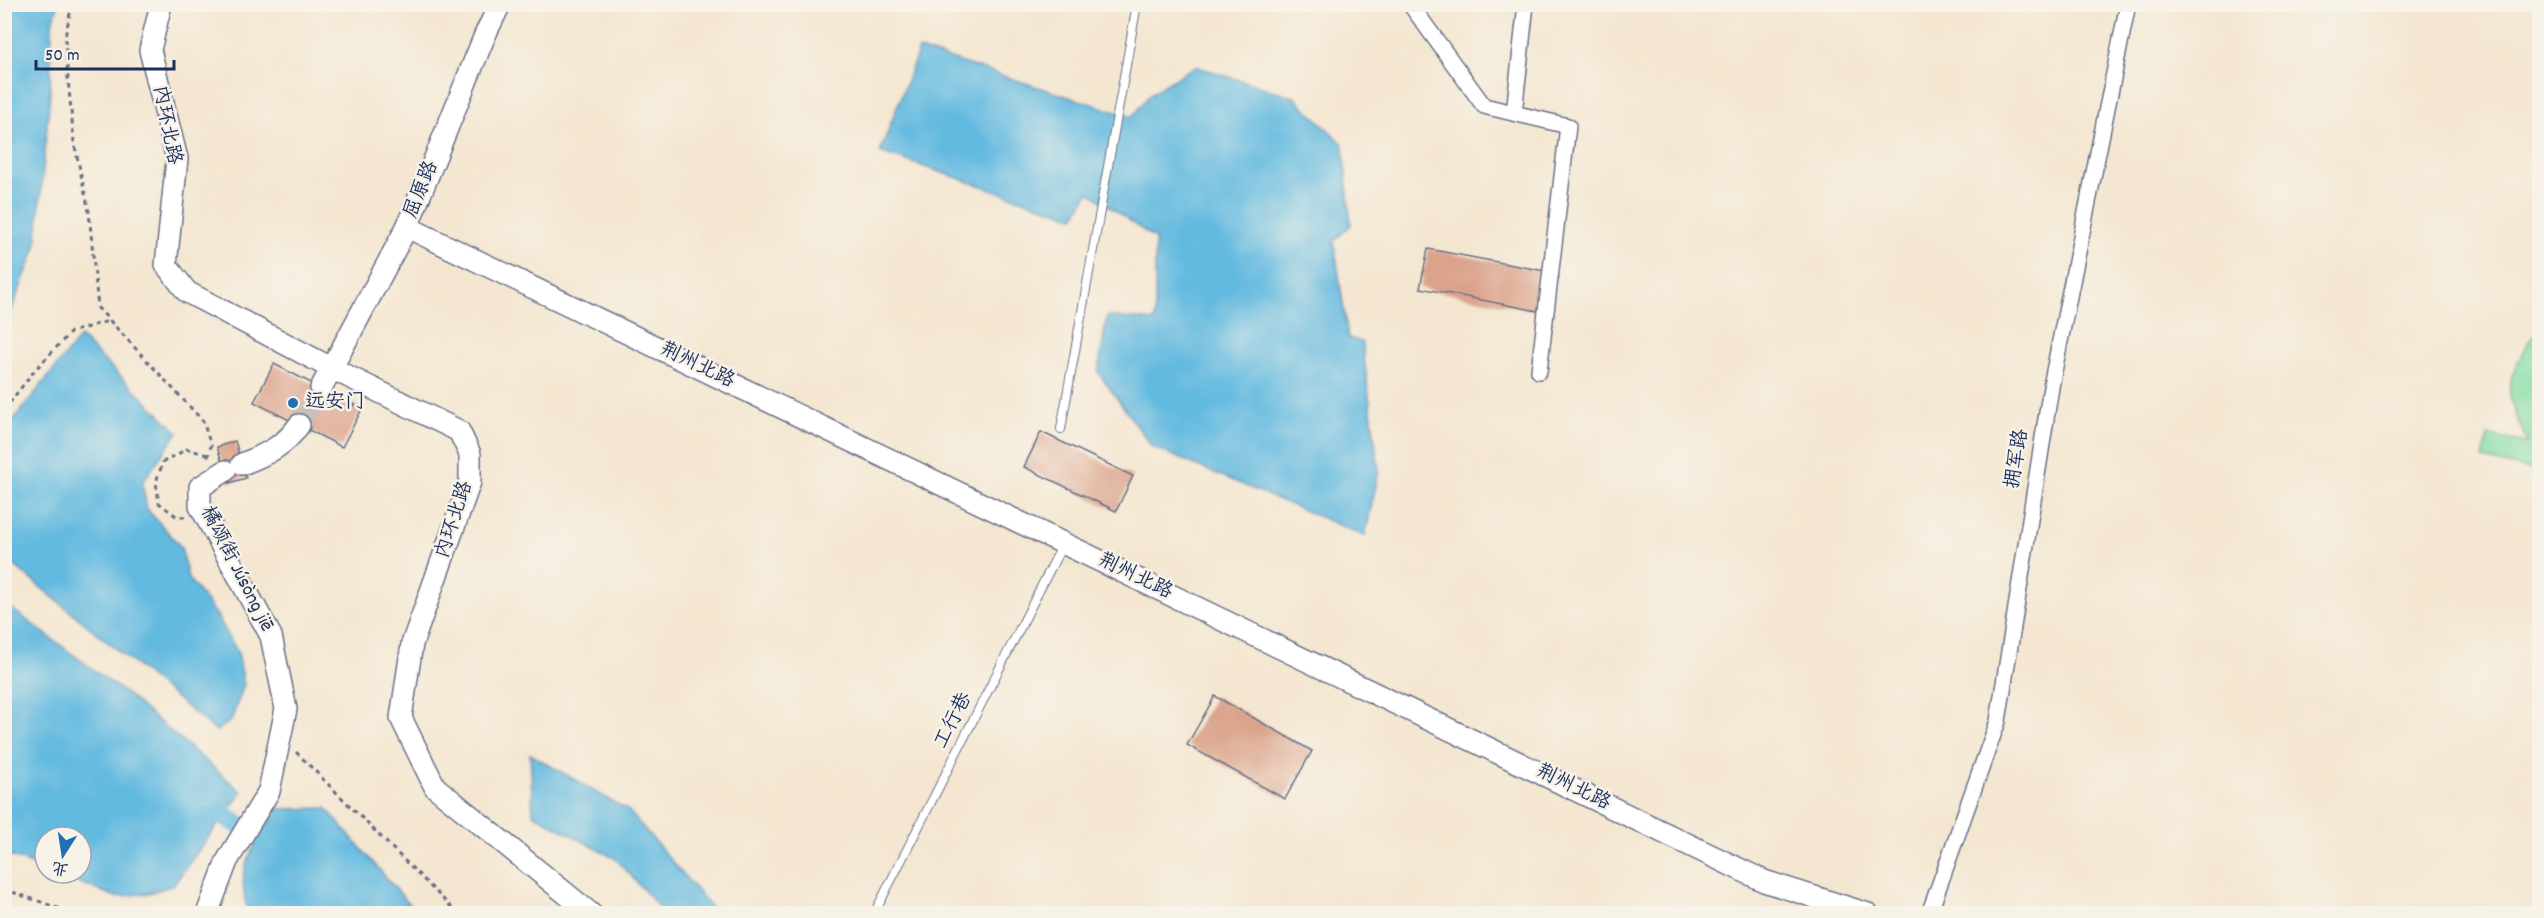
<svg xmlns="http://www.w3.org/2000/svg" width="2544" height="918" font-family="Dekko,'LXGW WenKai TC',sans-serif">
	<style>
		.green { fill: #82dda3; stroke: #4e8680; stroke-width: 1.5 }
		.water { fill: #63bae0; stroke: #3f749f; stroke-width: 1.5 }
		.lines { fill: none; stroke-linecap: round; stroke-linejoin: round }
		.canal { stroke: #63bae0; stroke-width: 20 }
		.building { fill: #dba38b }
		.secondary-tunnel { stroke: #c9c1b9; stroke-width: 21; stroke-dasharray: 21 10; stroke-linecap: butt }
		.lane-casing { stroke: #676f86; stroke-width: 10 }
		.street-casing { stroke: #676f86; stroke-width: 18 }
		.secondary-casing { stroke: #676f86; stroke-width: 24 }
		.path { stroke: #676f86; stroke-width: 3; stroke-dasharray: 4.5 4.5; stroke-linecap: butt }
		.lane { stroke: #fff; stroke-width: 8 }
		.street { stroke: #fff; stroke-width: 15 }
		.secondary { stroke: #fff; stroke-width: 21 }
		.poi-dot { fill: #1f6fb2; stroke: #f7f3e8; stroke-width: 2 }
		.labels { text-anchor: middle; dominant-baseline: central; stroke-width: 5; stroke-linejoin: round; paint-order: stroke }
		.street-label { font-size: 20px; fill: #1b2f5e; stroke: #f7f3e8 }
		.poi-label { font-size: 20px; fill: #1b2f5e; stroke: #f7f3e8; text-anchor: start }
	</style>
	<rect width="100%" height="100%" fill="#f7f3e8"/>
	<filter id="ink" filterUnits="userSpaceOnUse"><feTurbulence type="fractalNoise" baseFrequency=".0167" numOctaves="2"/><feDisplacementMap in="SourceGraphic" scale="12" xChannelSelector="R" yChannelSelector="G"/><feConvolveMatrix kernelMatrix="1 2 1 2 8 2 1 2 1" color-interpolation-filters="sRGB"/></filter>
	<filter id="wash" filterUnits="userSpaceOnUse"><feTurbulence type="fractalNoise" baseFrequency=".008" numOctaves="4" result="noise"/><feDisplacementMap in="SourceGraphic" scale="24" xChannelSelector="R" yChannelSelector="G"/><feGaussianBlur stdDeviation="1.35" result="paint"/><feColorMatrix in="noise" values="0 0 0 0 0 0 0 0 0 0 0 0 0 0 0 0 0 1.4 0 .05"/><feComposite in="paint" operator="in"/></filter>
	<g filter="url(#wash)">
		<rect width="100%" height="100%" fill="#f4e6d0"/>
		<path class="green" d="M2539 330V472L2483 459 2488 436 2528 443C2521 427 2512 411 2510 394 2508 378 2527 339 2539 330Z"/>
		<g class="water">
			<path d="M5 4 58 5 52 24 50 94 36 247 5 327Z"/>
			<path d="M919 49 1132 117 1150 94 1195 66 1294 97 1343 144 1351 225 1334 241 1348 338 1362 342 1379 471 1365 536 1152 447 1098 372 1107 316 1155 321V239L1089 192 1074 217 880 152Z"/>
			<path d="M80 337 178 432 142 483 147 509 181 547 188 578 216 614 238 653 244 685 231 721 216 731 5 558V430Z"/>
			<path d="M4 603 129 696 242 792 173 885 149 893 116 897 54 873H81V837H45V869L5 854Z"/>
			<path d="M530 754 629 811 716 913H664L616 859 533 814Z"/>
			<path d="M326 808 416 912 418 913H249C232 868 255 847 277 809Z"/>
		</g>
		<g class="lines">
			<path class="canal" d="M201 802 282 850"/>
		</g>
		<g id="blocks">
			<g class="building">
				<path d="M1428 249 1545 271 1538 311 1420 288Z"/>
				<path d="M274 364 362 409 342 447 254 402Z"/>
				<path d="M1041 432 1133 476 1116 511 1024 467Z"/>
				<path d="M235 441 246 478 229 483 217 447Z"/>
				<path d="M1215 696 1312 751 1285 799 1187 745Z"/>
			</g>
		</g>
	</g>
	<g filter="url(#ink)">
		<use href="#blocks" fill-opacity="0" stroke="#676f86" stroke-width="1.5"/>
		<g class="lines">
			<path class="secondary-tunnel" d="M299 425 321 388"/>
			<defs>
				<g id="lane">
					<path d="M1061 429 1137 4"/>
					<path d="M874 914 1063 544"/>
				</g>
				<g id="street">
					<path d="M1410 4 1484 106 1568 126 1539 371"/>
					<path d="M1514 113 1526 4"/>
					<path d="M1929 914 1998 721 2052 381 2128 4"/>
				</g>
				<g id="secondary">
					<path d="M161 4 150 50 177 159 166 265 187 292 331 368 459 431 470 454V482L412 644 401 718 435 787 591 914"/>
					<path d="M407 227 1764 881 1868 914"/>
					<path d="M321 388 407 227 485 35 500 4"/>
					<path d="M242 464C265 455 285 446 299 425"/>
					<path d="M207 914 227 861 269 791 286 709 271 636 200 506V487L225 471"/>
				</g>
			</defs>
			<use href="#lane" class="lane-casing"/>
			<use href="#street" class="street-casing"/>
			<use href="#secondary" class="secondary-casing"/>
			<g class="path">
				<path d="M72 4 65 37 68 79 74 142 89 212 98 308 203 421 211 446 207 460"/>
				<path d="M4 410 34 371 71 332 108 321"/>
				<path d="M185 517 176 516 159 503 156 482 163 462 187 449 208 455"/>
				<path d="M296 752 458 914"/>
				<path d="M4 889 75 914"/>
			</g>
			<use href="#lane" class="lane"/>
			<use href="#street" class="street"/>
			<use href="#secondary" class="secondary"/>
		</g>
	</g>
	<circle class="poi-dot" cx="293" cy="403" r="6"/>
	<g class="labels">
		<g class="street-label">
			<text transform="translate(166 125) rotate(79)">内环北路</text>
			<text transform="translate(422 190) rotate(-68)">屈原路</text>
			<text transform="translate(697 366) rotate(26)">荆州北路</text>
			<text transform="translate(2018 459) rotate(-81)">拥军路</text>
			<text transform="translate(455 520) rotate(-72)">内环北路</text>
			<text transform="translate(236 569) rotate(63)">橘颂街 Júsòng jiē</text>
			<text transform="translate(1135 577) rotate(26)">荆州北路</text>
			<text transform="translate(954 721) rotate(-63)">工行巷</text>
			<text transform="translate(1573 788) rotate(26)">荆州北路</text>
		</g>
		<g class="poi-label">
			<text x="305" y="403">远安门</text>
		</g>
	</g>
	<rect width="2544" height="918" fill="none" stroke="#f7f3e8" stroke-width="24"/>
	<g transform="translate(63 855) rotate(192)"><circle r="28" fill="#f7f3e8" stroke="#9fa5b1" stroke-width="1.5"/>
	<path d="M0-4.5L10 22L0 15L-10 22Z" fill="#1f6fb2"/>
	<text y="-9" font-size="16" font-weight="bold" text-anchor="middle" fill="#1b2f5e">北</text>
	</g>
	<path d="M36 60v9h138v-9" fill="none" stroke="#1b2f5e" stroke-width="3"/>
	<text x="45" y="60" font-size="18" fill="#1b2f5e" stroke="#f7f3e8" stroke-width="4.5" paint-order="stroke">50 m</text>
</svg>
